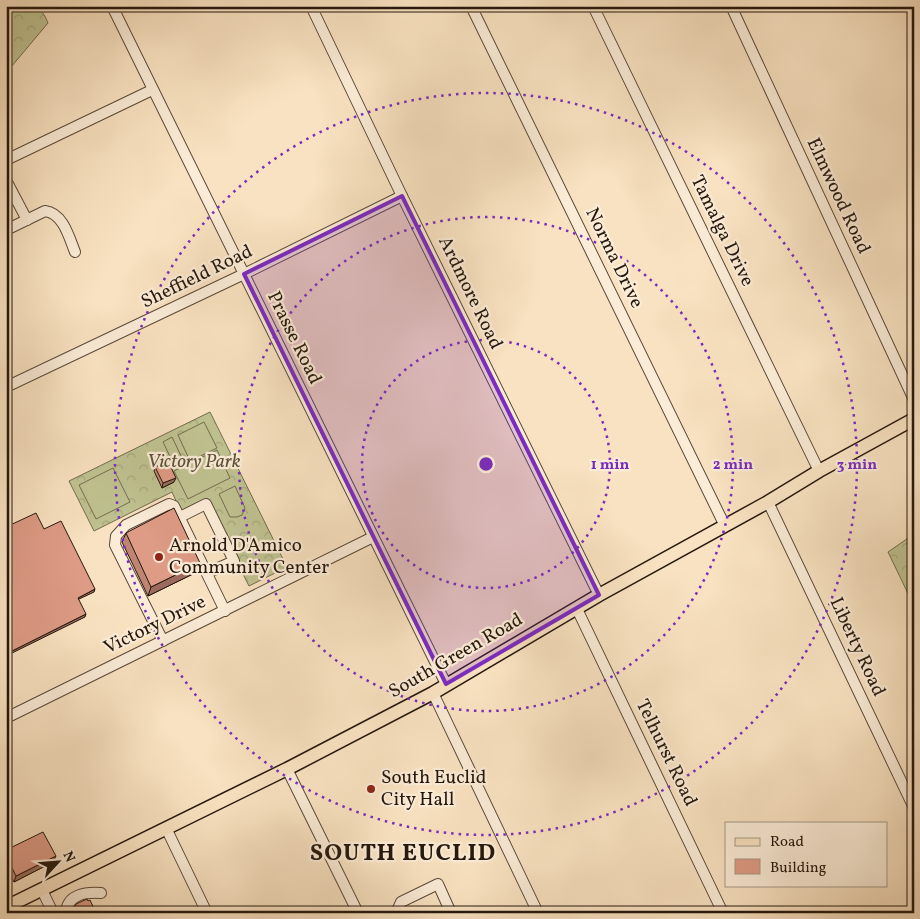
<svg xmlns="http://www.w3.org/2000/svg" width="920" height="919" font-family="Vollkorn,serif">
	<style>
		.forest { fill: url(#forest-crowns); stroke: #726c4e }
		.garden { fill: #c0c291; stroke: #726c4e }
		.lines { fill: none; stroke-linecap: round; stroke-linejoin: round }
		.minor-casing { stroke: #5a4a39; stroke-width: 12 }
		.major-casing { stroke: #25170c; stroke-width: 15 }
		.minor { stroke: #fbecd7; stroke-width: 10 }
		.major { stroke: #f9e2c1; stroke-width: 12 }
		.wall { fill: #bf8573; stroke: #25170c }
		.shaded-wall { fill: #9b6c5e; stroke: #25170c }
		.building { fill: #de9b86; stroke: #25170c }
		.marked { fill: #7b2cbf; fill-opacity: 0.2; stroke: #7b2cbf; stroke-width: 4; stroke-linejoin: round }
		.ring { fill: none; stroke: #7b2cbf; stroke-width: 2.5; stroke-dasharray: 2.5 5 }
		.poi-dot { fill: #8f2418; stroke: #fbecd7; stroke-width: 2 }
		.labels { text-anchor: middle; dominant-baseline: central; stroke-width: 4.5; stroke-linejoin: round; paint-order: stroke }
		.street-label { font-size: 19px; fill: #25170c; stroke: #fbecd7 }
		.park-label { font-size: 19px; font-style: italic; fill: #5b533b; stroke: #fbecd7 }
		.poi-label { font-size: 19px; fill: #25170c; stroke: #fbecd7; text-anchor: start }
		.district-label { font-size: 24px; font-weight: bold; letter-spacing: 1px; fill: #25170c; stroke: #fbecd7 }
		.centre { fill: #7b2cbf; stroke: #fbecd7; stroke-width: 2.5 }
		.ring-label { font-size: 15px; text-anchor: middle; font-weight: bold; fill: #7b2cbf; stroke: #fbecd7; stroke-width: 4.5; stroke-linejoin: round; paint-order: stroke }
	</style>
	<defs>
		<pattern id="forest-crowns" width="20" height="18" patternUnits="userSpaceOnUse" patternTransform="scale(1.25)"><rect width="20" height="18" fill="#c0c291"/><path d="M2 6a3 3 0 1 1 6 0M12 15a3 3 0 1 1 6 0" fill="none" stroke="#a5a67c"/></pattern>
	</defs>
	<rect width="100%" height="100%" fill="#f9e2c1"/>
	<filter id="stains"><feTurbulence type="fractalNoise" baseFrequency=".004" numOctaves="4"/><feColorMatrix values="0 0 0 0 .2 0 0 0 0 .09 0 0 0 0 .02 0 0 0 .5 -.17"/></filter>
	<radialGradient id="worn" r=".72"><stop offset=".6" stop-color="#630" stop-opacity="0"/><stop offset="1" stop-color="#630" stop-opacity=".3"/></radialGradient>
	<g class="forest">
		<path d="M6 6C26 6 40 1 48 23L6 73Z"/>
		<path d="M210 412 287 567 249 586 206 500 181 512 172 492 94 531 69 481Z"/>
		<path d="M914 534V606L888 552Z"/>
	</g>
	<g class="garden">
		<path d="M204 422 217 448 190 461 178 435Z"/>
		<path d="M172 437 183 460 174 465 163 442Z"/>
		<path d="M217 450 230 478 188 499 174 471Z"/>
		<path d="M113 468 130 502 96 519 79 485Z"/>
		<path d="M235 486 245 508 242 515 237 517H230L219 494Z"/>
	</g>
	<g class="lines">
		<defs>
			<g id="minor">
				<path d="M112 6 446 684"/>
				<path d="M311 6 402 196 599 595"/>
				<path d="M471 6 725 526"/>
				<path d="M593 6 819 471"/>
				<path d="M731 6 914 400"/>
				<path d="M912 6 914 11"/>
				<path d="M6 160 152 90"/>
				<path d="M6 180 27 220"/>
				<path d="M6 230 45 211C63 213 69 237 75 252"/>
				<path d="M6 387 244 274 402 196"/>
				<path d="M768 502 914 808"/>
				<path d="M180 517 206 504 234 561 207 573"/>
				<path d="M577 609 723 913"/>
				<path d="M163 641 115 545 116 536 126 525 169 504 174 506 225 611"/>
				<path d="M433 693 538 913"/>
				<path d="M6 718 373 537"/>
				<path d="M287 769 358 913"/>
				<path d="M166 828 207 913"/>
				<path d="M42 890 53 913"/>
				<path d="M66 913C67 894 86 892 101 893"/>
				<path d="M396 913 401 902 438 884 451 913"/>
			</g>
			<path id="major" d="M6 907 287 769 433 693 599 595 768 502 819 471 914 419"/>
		</defs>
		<use href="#minor" class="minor-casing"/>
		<use href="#major" class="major-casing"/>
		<use href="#minor" class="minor"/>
		<use href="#major" class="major"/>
	</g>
	<g class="wall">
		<path d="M155 467 174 482 162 488 154 471Z"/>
		<path d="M126 533 200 563 197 572 148 596 122 542Z"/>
		<path d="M6 850 53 862 14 882 6 868Z"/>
	</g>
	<g class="shaded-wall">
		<path d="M176 478 174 482 162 488 163 483Z"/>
		<path d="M200 563 197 572 148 596 151 587Z"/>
		<path d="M95 589 94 592 77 600 78 598Z"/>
		<path d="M86 614 85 617 6 656V654Z"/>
		<path d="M56 856 53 862 14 882 16 876Z"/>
	</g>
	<g class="building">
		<path d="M168 461 176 478 163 483 155 467Z"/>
		<path d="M174 508 200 563 151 587 126 533Z"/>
		<path d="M36 513 44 529 61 521 95 589 78 598 86 614 6 654V527Z"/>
		<path d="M43 832 56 856 16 876 6 856V850Z"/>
		<path d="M87 899 88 901 90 900 96 913H73V911L76 904Z"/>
	</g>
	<path class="marked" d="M402 196 599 595 446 684 244 274Z"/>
	<g class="ring">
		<circle cx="486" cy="464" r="124"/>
		<circle cx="486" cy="464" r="247"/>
		<circle cx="486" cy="464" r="371"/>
	</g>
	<g class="poi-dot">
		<circle cx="159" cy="557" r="5"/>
		<circle cx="371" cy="789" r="5"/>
	</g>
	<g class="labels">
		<g class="street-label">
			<text transform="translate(838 196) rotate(65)">Elmwood Road</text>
			<text transform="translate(722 231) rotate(64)">Tamalga Drive</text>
			<text transform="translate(614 258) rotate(64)">Norma Drive</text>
			<text transform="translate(197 277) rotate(-26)">Sheffield Road</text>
			<text transform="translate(470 293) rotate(64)">Ardmore Road</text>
			<text transform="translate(294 338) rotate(64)">Prasse Road</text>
			<text transform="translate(155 625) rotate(-26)">Victory Drive</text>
			<text transform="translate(857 647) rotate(65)">Liberty Road</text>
			<text transform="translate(456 656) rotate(-30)">South Green Road</text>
			<text transform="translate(666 753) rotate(64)">Telhurst Road</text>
		</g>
		<g class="park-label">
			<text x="194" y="462">Victory Park</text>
		</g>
		<g class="poi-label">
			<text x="169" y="546">Arnold D'Amico<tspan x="169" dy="22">Community Center</tspan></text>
			<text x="381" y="778">South Euclid<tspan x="381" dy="22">City Hall</tspan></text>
		</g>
		<g class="district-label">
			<text x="403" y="854">SOUTH EUCLID</text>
		</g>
	</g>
	<circle cx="486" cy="464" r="8" class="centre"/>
	<g class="ring-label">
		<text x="610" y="469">1 min</text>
		<text x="733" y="469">2 min</text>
		<text x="857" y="469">3 min</text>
	</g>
	<rect width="920" height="919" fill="none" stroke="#f9e2c1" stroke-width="25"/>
	<rect x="8" y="8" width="905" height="904" fill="none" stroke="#25170c" stroke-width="2.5"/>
	<rect x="12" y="12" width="895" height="894" fill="none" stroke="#25170c"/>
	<rect x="725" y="822" width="162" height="65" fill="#fbecd7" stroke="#a59786"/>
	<rect x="735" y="838" width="25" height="8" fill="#f9e2c1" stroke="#a59786"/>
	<text x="770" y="846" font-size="15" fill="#25170c">Road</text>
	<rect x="735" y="859" width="25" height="15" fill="#de9b86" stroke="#a59786"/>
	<text x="770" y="872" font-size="15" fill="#25170c">Building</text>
	<g transform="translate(58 862) rotate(64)" stroke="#fbecd7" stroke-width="4" paint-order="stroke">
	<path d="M0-4L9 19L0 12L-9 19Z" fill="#25170c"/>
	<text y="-8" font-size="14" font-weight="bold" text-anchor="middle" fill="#25170c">N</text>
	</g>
	<rect width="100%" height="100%" filter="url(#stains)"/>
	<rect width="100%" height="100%" fill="url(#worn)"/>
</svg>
